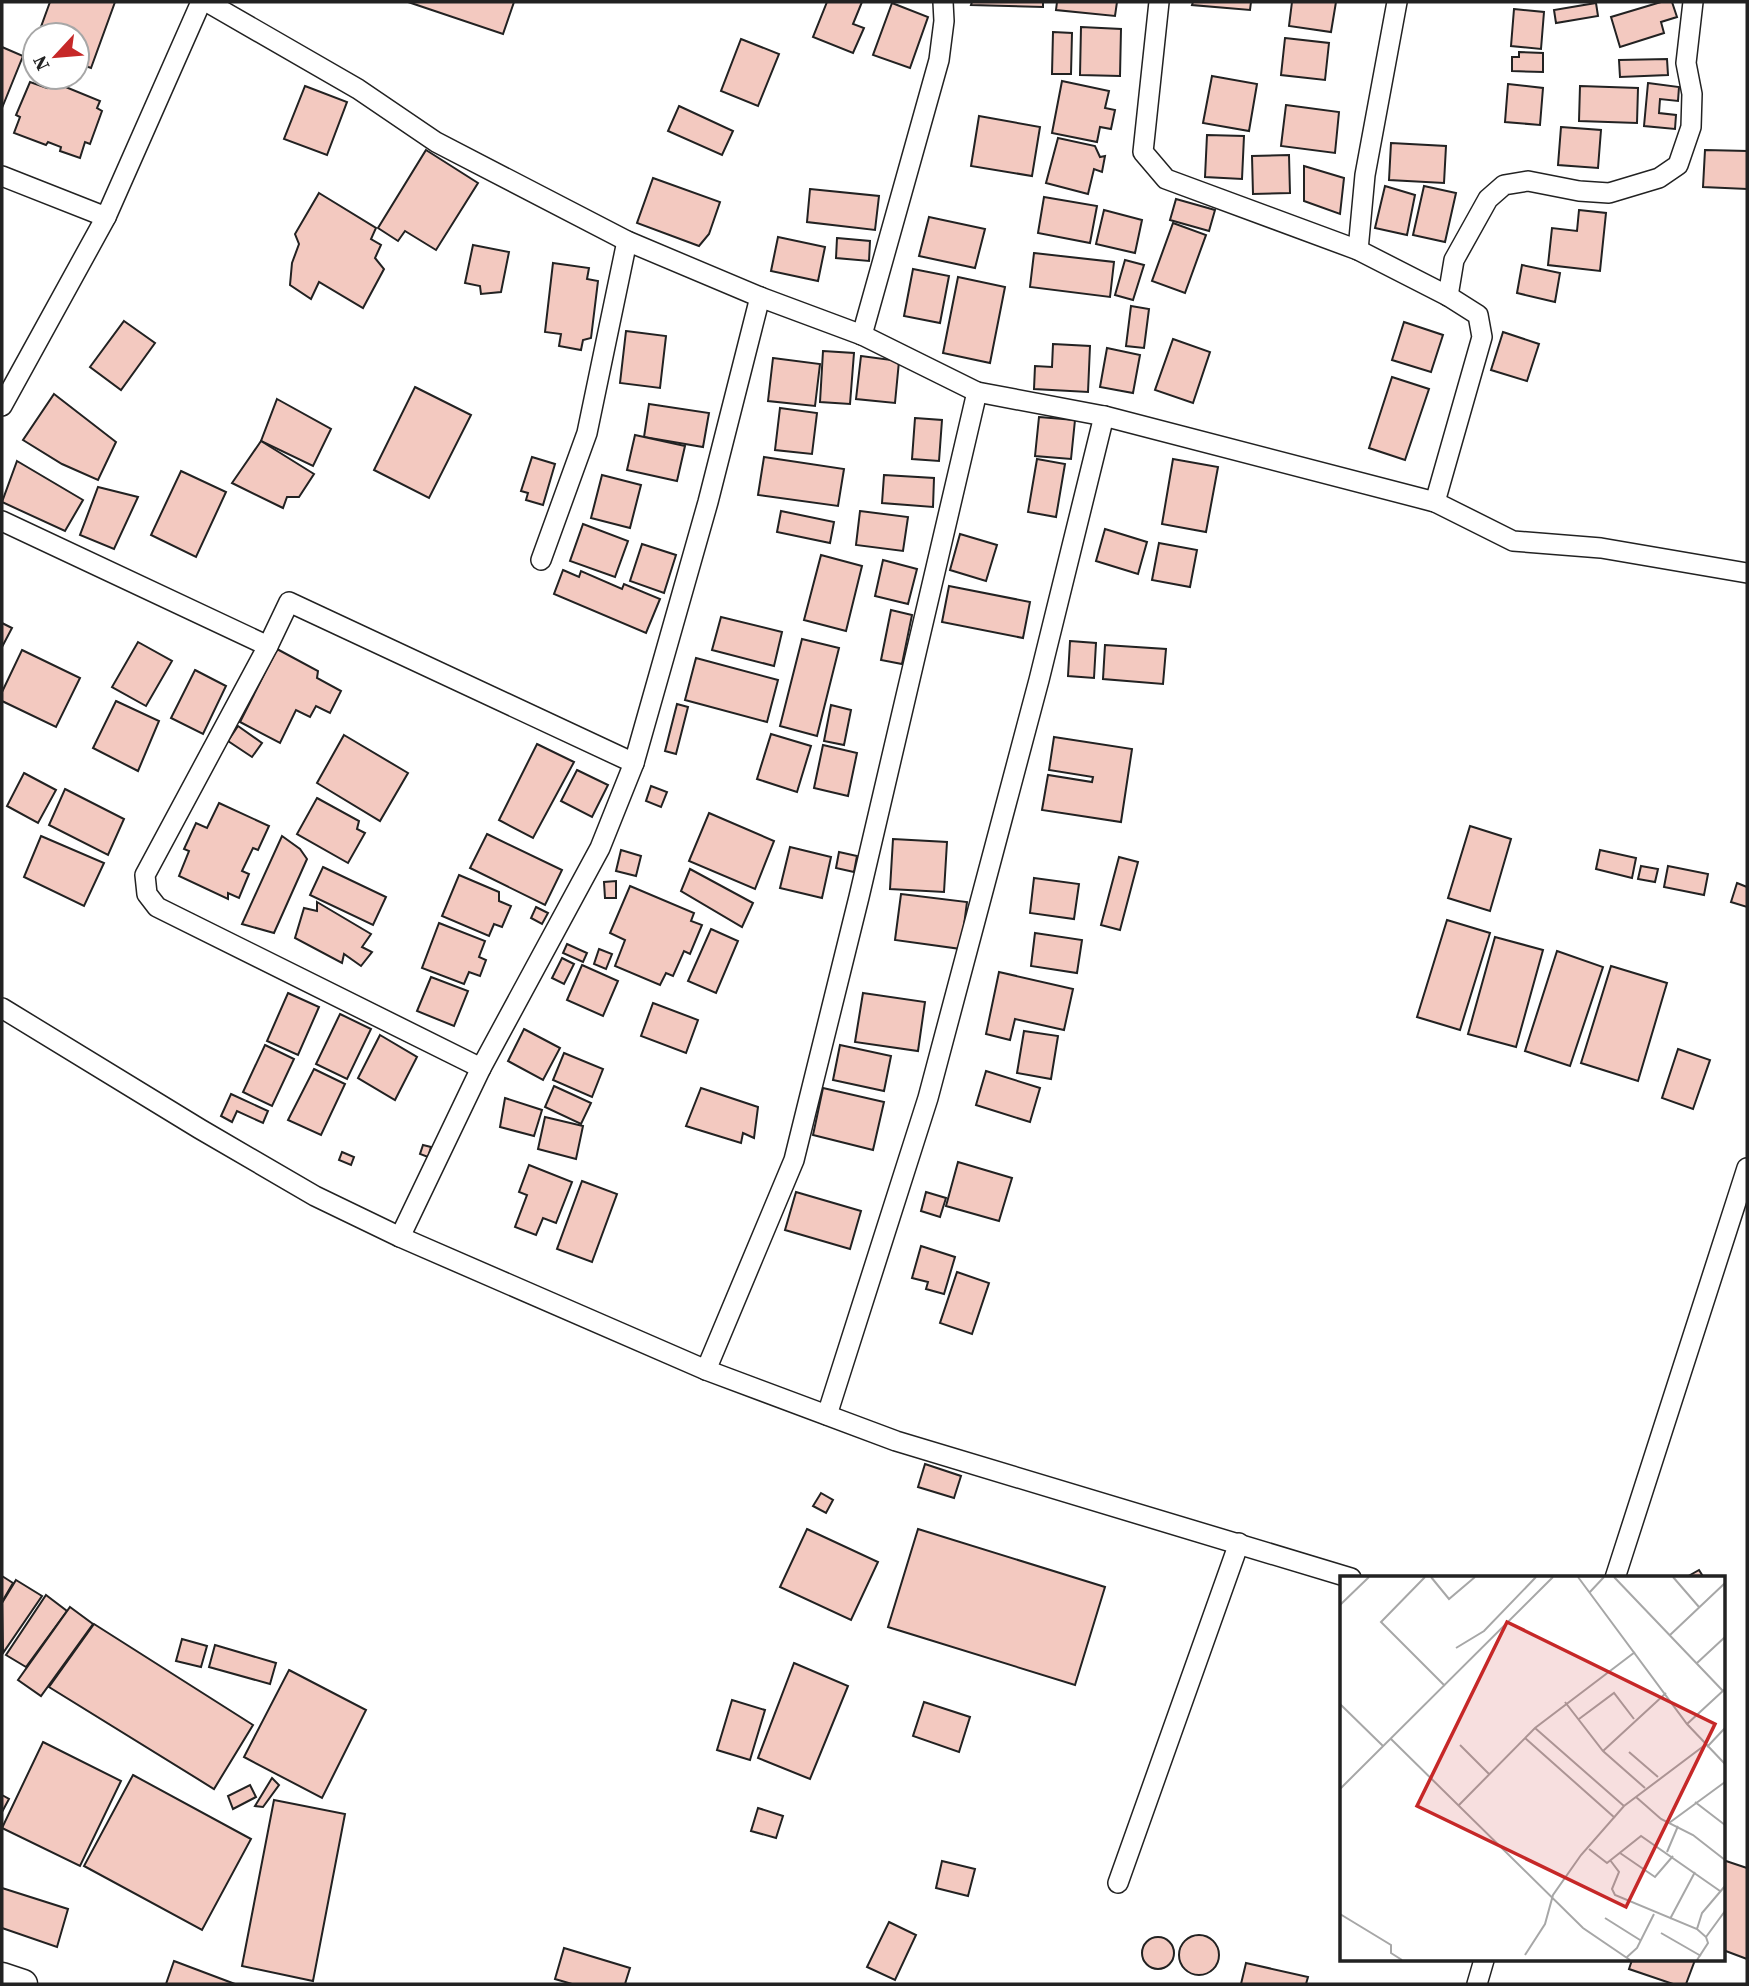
<svg xmlns="http://www.w3.org/2000/svg" width="1749" height="1986" font-family="'Source Serif 4',serif">
	<style>
		.building { fill: #f3c9c0; stroke: #222; stroke-width: 2 }
		.lines { fill: none; stroke-linecap: round; stroke-linejoin: round }
		.street-casing { stroke: #222; stroke-width: 22 }
		.secondary-casing { stroke: #222; stroke-width: 31 }
		.street { stroke: #fff; stroke-width: 19 }
		.secondary { stroke: #fff; stroke-width: 28 }
		.inset-road { fill: none; stroke: #a7a7a7; stroke-width: 2 }
		.view { fill: #c62828; fill-opacity: 0.15; stroke: #c62828; stroke-width: 3.5 }
		.inset-edge { fill: none; stroke: #222; stroke-width: 3.5 }
	</style>
	<rect width="100%" height="100%" fill="#fff"/>
	<g class="building">
		<path d="M50 2H115L91 68 77 63V35H38Z"/>
		<path d="M408 2H514L503 34Z"/>
		<path d="M827 2H862L853 24 864 28 853 53 813 37Z"/>
		<path d="M972 2H1043V7L971 5Z"/>
		<path d="M1057 2H1117L1115 16 1056 10Z"/>
		<path d="M1193 2H1251L1250 10 1192 5Z"/>
		<path d="M1292 2H1336L1331 32 1289 26Z"/>
		<path d="M1661 2H1672L1677 17 1661 22 1664 33 1620 47 1611 17Z"/>
		<path d="M892 3 928 17 910 68 873 55Z"/>
		<path d="M1596 3 1598 16 1556 23 1554 10Z"/>
		<path d="M1514 9 1544 12 1541 49 1511 46Z"/>
		<path d="M1081 27 1121 29 1120 76 1080 75Z"/>
		<path d="M1053 32 1072 33 1071 74H1052Z"/>
		<path d="M1285 38 1329 43 1325 80 1281 75Z"/>
		<path d="M741 39 779 54 758 106 721 91Z"/>
		<path d="M2 47 23 56 2 108Z"/>
		<path d="M1519 52 1543 53V72L1512 71V57H1519Z"/>
		<path d="M1667 59 1668 75 1620 77 1619 60Z"/>
		<path d="M1212 76 1257 84 1249 131 1203 123Z"/>
		<path d="M51 81 100 101 97 108 102 111 90 144 85 142 80 158 60 151 61 147 48 142 46 145 14 133 20 117 16 115 30 82 47 88Z"/>
		<path d="M1062 81 1109 91 1105 108 1115 110 1111 129 1100 127 1097 142 1052 133Z"/>
		<path d="M1648 83 1679 87 1678 101 1660 99 1659 113 1676 115 1675 129 1644 126Z"/>
		<path d="M1508 84 1543 88 1540 125 1505 122Z"/>
		<path d="M305 86 347 102 327 155 284 139Z"/>
		<path d="M1580 86 1638 88 1637 123 1579 121Z"/>
		<path d="M1286 105 1339 112 1335 153 1281 146Z"/>
		<path d="M679 106 733 131 722 155 668 131Z"/>
		<path d="M979 116 1040 127 1032 176 971 166Z"/>
		<path d="M1561 127 1601 130 1598 168 1558 165Z"/>
		<path d="M1207 135 1244 136 1242 179 1205 177Z"/>
		<path d="M1058 138 1095 146 1100 157 1105 156 1102 172 1094 169 1088 194 1046 183Z"/>
		<path d="M1391 143 1446 146 1444 183 1389 180Z"/>
		<path d="M426 150 478 183 436 250 405 231 398 241 378 228Z"/>
		<path d="M1705 150 1747 151V189L1703 187Z"/>
		<path d="M1289 155 1290 193 1253 194 1252 156Z"/>
		<path d="M1304 166 1344 178 1340 214 1304 201Z"/>
		<path d="M653 178 720 202 709 234 699 246 637 223Z"/>
		<path d="M1385 186 1415 195 1407 235 1375 228Z"/>
		<path d="M1424 186 1456 193 1445 242 1413 235Z"/>
		<path d="M810 189 879 196 875 230 807 222Z"/>
		<path d="M319 193 376 228 371 239 381 245 375 258 384 269 363 308 319 282 311 299 290 285 292 263 299 244 295 234Z"/>
		<path d="M1044 197 1097 206 1090 243 1038 233Z"/>
		<path d="M1176 199 1215 210 1209 231 1170 220Z"/>
		<path d="M1104 210 1142 220 1135 253 1096 244Z"/>
		<path d="M1579 210 1606 213 1600 271 1548 265 1552 228 1577 231Z"/>
		<path d="M929 217 985 229 975 268 919 256Z"/>
		<path d="M1173 223 1206 235 1185 293 1152 281Z"/>
		<path d="M778 237 825 247 818 281 771 271Z"/>
		<path d="M837 238 870 241 869 261 836 258Z"/>
		<path d="M473 245 509 252 501 292 481 294 480 286 465 283Z"/>
		<path d="M1034 253 1114 262 1110 297 1030 287Z"/>
		<path d="M1125 260 1144 265 1133 300 1115 295Z"/>
		<path d="M553 263 589 268 587 279 598 281 591 338 583 340 581 350 559 346 561 334 545 332Z"/>
		<path d="M1522 265 1560 273 1555 302 1517 293Z"/>
		<path d="M913 269 949 276 940 323 904 316Z"/>
		<path d="M958 277 1005 287 990 363 943 353Z"/>
		<path d="M1131 306 1149 309 1144 348 1126 346Z"/>
		<path d="M124 321 155 343 121 390 90 367Z"/>
		<path d="M1404 322 1443 335 1431 372 1392 360Z"/>
		<path d="M626 331 666 336 660 388 620 383Z"/>
		<path d="M1503 332 1539 344 1527 381 1491 370Z"/>
		<path d="M1173 339 1210 352 1193 403 1155 390Z"/>
		<path d="M1053 344 1090 346 1088 392 1034 389 1035 366 1052 367Z"/>
		<path d="M1107 348 1140 355 1133 393 1100 387Z"/>
		<path d="M823 351 854 353 850 404 820 402Z"/>
		<path d="M861 356 899 361 895 403 856 399Z"/>
		<path d="M773 358 820 364 815 406 768 401Z"/>
		<path d="M1392 377 1429 389 1405 460 1369 448Z"/>
		<path d="M415 387 471 415 429 498 374 470Z"/>
		<path d="M54 394 116 442 98 480 62 464 23 440Z"/>
		<path d="M277 399 331 429 313 466 261 441Z"/>
		<path d="M649 404 709 413 703 447 644 437Z"/>
		<path d="M780 408 817 413 812 454 775 450Z"/>
		<path d="M1039 417 1075 420 1071 459 1035 456Z"/>
		<path d="M915 418 942 420 939 461 912 459Z"/>
		<path d="M635 435 685 446 677 481 627 470Z"/>
		<path d="M261 441 314 474 299 497H287L283 508 232 483Z"/>
		<path d="M532 457 555 464 543 505 526 500 528 493 521 491Z"/>
		<path d="M764 457 844 469 838 506 758 495Z"/>
		<path d="M1037 459 1065 464 1056 517 1028 512Z"/>
		<path d="M1173 459 1218 467 1206 532 1162 524Z"/>
		<path d="M17 461 83 500 65 531 2 502Z"/>
		<path d="M181 471 226 492 196 557 151 535Z"/>
		<path d="M602 475 641 485 630 528 591 518Z"/>
		<path d="M884 475 934 478 933 507 882 503Z"/>
		<path d="M98 487 138 497 114 549 80 535Z"/>
		<path d="M781 511 834 522 830 543 777 532Z"/>
		<path d="M860 511 908 517 903 551 856 545Z"/>
		<path d="M583 524 628 541 615 577 570 561Z"/>
		<path d="M1105 529 1147 542 1138 574 1096 561Z"/>
		<path d="M960 534 997 545 986 581 950 570Z"/>
		<path d="M1159 543 1197 550 1190 587 1152 580Z"/>
		<path d="M642 544 676 555 664 593 630 581Z"/>
		<path d="M821 555 862 566 846 631 804 620Z"/>
		<path d="M883 560 917 569 908 604 875 596Z"/>
		<path d="M563 570 579 577 581 571 622 589 624 584 660 599 646 633 554 594Z"/>
		<path d="M949 586 1030 602 1023 638 942 622Z"/>
		<path d="M891 610 912 615 902 664 881 660Z"/>
		<path d="M721 617 782 632 774 666 712 650Z"/>
		<path d="M2 623 12 628 2 647Z"/>
		<path d="M802 639 839 648 817 736 780 726Z"/>
		<path d="M1070 641 1096 643 1094 678 1068 676Z"/>
		<path d="M138 642 172 661 146 706 112 687Z"/>
		<path d="M1105 645 1166 649 1163 684 1103 679Z"/>
		<path d="M277 649 318 671 317 678 341 691 330 713 316 706 310 717 296 710 280 743 240 722Z"/>
		<path d="M22 650 80 678 56 727 2 701V692Z"/>
		<path d="M696 658 778 680 767 722 685 700Z"/>
		<path d="M195 670 226 686 203 734 171 718Z"/>
		<path d="M116 701 159 721 138 771 93 748Z"/>
		<path d="M677 704 688 707 676 754 665 751Z"/>
		<path d="M831 705 851 710 844 745 824 741Z"/>
		<path d="M238 726 262 743 252 757 228 741Z"/>
		<path d="M771 734 811 746 797 792 757 779Z"/>
		<path d="M344 735 408 773 380 821 317 783Z"/>
		<path d="M1054 737 1132 749 1121 822 1042 810 1048 775 1092 782 1093 777 1049 770Z"/>
		<path d="M537 744 574 762 533 838 499 820Z"/>
		<path d="M823 745 857 753 848 796 814 788Z"/>
		<path d="M577 770 608 785 592 817 561 801Z"/>
		<path d="M24 773 56 790 38 823 7 806Z"/>
		<path d="M651 786 667 792 661 807 646 801Z"/>
		<path d="M65 789 124 819 108 855 49 825Z"/>
		<path d="M317 798 359 821 357 829 365 833 348 863 297 834Z"/>
		<path d="M219 803 269 826 258 850 253 848 242 871 249 874 239 898 228 893V899L179 876 189 851 184 849 196 823 207 828Z"/>
		<path d="M709 813 774 841 755 889 689 861Z"/>
		<path d="M1470 826 1511 839 1490 911 1448 898Z"/>
		<path d="M487 834 562 870 545 905 470 868Z"/>
		<path d="M41 836 104 863 84 906 24 877Z"/>
		<path d="M282 836 300 849 307 859 274 933 242 924Z"/>
		<path d="M893 839 947 842 944 892 890 889Z"/>
		<path d="M790 847 831 857 822 898 780 888Z"/>
		<path d="M621 850 641 856 636 876 616 871Z"/>
		<path d="M1600 850 1636 858 1632 878 1596 869Z"/>
		<path d="M839 852 857 856 854 872 836 868Z"/>
		<path d="M1119 857 1138 862 1120 930 1101 925Z"/>
		<path d="M1641 866 1658 869 1655 882 1638 879Z"/>
		<path d="M1668 866 1708 874 1704 895 1664 887Z"/>
		<path d="M323 867 386 897 373 925 310 895Z"/>
		<path d="M690 869 753 903 742 927 681 891Z"/>
		<path d="M459 875 499 892V901L511 906 502 927 494 924 489 936 442 916Z"/>
		<path d="M1034 878 1079 884 1074 919 1030 913Z"/>
		<path d="M616 881V898H605L604 882Z"/>
		<path d="M1737 883 1747 887V907L1731 902Z"/>
		<path d="M630 886 694 913 691 921 702 925 690 954 684 951 673 976 666 973 660 985 615 966 625 940 610 933Z"/>
		<path d="M901 894 967 902 961 949 895 940Z"/>
		<path d="M317 902 371 934 362 947 372 952 361 966 344 954 342 963 295 938 304 908 317 911Z"/>
		<path d="M536 907 548 913 542 924 531 918Z"/>
		<path d="M1447 920 1490 933 1460 1030 1417 1017Z"/>
		<path d="M439 923 485 941 479 957 486 960 480 976 469 972 464 984 422 968Z"/>
		<path d="M711 929 738 941 716 993 688 981Z"/>
		<path d="M1035 933 1082 940 1077 973 1031 966Z"/>
		<path d="M1495 937 1543 950 1516 1047 1468 1034Z"/>
		<path d="M567 944 587 953 583 962 563 953Z"/>
		<path d="M599 949 612 954 606 969 594 964Z"/>
		<path d="M1557 951 1603 967 1570 1066 1525 1051Z"/>
		<path d="M562 958 574 964 564 984 552 978Z"/>
		<path d="M582 965 618 981 603 1016 567 1000Z"/>
		<path d="M1611 966 1667 983 1638 1081 1581 1063Z"/>
		<path d="M999 972 1073 989 1064 1030 1015 1019 1010 1040 986 1034Z"/>
		<path d="M431 977 468 991 454 1026 417 1011Z"/>
		<path d="M288 993 319 1007 298 1055 267 1041Z"/>
		<path d="M863 993 925 1002 918 1051 855 1042Z"/>
		<path d="M653 1003 698 1020 686 1053 641 1036Z"/>
		<path d="M340 1014 371 1029 347 1079 316 1064Z"/>
		<path d="M524 1029 560 1048 543 1080 508 1061Z"/>
		<path d="M1024 1031 1058 1036 1051 1079 1017 1073Z"/>
		<path d="M380 1035 417 1057 395 1100 358 1078Z"/>
		<path d="M265 1045 294 1059 272 1106 243 1092Z"/>
		<path d="M840 1045 891 1056 884 1091 833 1080Z"/>
		<path d="M1678 1049 1710 1060 1693 1109 1662 1098Z"/>
		<path d="M564 1053 603 1069 592 1097 553 1080Z"/>
		<path d="M314 1069 345 1084 321 1135 288 1120Z"/>
		<path d="M986 1071 1040 1088 1030 1122 976 1105Z"/>
		<path d="M554 1086 591 1103 581 1124 545 1107Z"/>
		<path d="M701 1088 758 1107 754 1138 743 1133 741 1143 686 1126Z"/>
		<path d="M823 1088 884 1102 873 1150 813 1135Z"/>
		<path d="M231 1094 268 1111 263 1123 237 1111 232 1122 221 1116Z"/>
		<path d="M505 1098 542 1110 534 1136 500 1127Z"/>
		<path d="M545 1117 583 1126 576 1159 538 1149Z"/>
		<path d="M423 1145 431 1147 428 1157 420 1154Z"/>
		<path d="M342 1152 354 1157 351 1165 339 1160Z"/>
		<path d="M958 1162 1012 1178 999 1221 946 1206Z"/>
		<path d="M529 1165 572 1182 556 1223 543 1218 536 1235 515 1227 527 1195 519 1192Z"/>
		<path d="M582 1181 617 1194 592 1262 557 1249Z"/>
		<path d="M796 1192 861 1211 850 1249 785 1230Z"/>
		<path d="M926 1192 946 1198 940 1217 921 1211Z"/>
		<path d="M921 1246 955 1257 944 1294 926 1289 928 1282 912 1278Z"/>
		<path d="M957 1272 989 1283 972 1334 940 1323Z"/>
		<path d="M925 1464 961 1476 954 1498 918 1487Z"/>
		<path d="M821 1493 833 1500 826 1513 813 1506Z"/>
		<path d="M807 1529 878 1562 851 1620 780 1587Z"/>
		<path d="M918 1529 1105 1587 1075 1685 888 1627Z"/>
		<path d="M1699 1570 1704 1578H1685Z"/>
		<path d="M2 1576 13 1583 2 1602Z"/>
		<path d="M16 1580 42 1596 3 1653 2 1603Z"/>
		<path d="M46 1595 67 1611 26 1667 6 1655Z"/>
		<path d="M70 1607 93 1624 41 1696 18 1680Z"/>
		<path d="M94 1624 253 1725 214 1789 49 1687Z"/>
		<path d="M182 1639 207 1646 201 1667 176 1661Z"/>
		<path d="M215 1645 276 1663 270 1684 209 1667Z"/>
		<path d="M794 1663 848 1686 810 1779 758 1758Z"/>
		<path d="M289 1670 366 1710 322 1798 244 1757Z"/>
		<path d="M732 1700 765 1710 750 1760 717 1750Z"/>
		<path d="M924 1702 970 1717 959 1752 913 1736Z"/>
		<path d="M43 1742 121 1781 80 1866 2 1828Z"/>
		<path d="M133 1775 251 1839 202 1930 84 1866Z"/>
		<path d="M272 1778 279 1785 263 1807 255 1806Z"/>
		<path d="M250 1785 256 1797 233 1809 228 1796Z"/>
		<path d="M2 1795 9 1799 2 1812Z"/>
		<path d="M274 1800 345 1814 313 1981 242 1966Z"/>
		<path d="M758 1808 783 1816 776 1838 751 1831Z"/>
		<path d="M1723 1860 1747 1868V1959L1723 1950Z"/>
		<path d="M942 1861 975 1869 968 1896 936 1888Z"/>
		<path d="M2 1888 68 1909 57 1947 2 1928Z"/>
		<path d="M889 1922 916 1935 895 1980 867 1967Z"/>
		<circle cx="1199" cy="1955" r="20"/>
		<circle cx="1158" cy="1953" r="16"/>
		<path d="M564 1948 630 1968 625 1984H572L555 1979Z"/>
		<path d="M1632 1960H1695L1686 1984H1673L1629 1969Z"/>
		<path d="M174 1961 235 1984H166Z"/>
		<path d="M1246 1963 1308 1977 1306 1984H1241Z"/>
	</g>
	<g class="lines">
		<defs>
			<g id="street">
				<path d="M207 2 358 89 436 142 627 241 760 297 862 335 977 392 1104 416 1435 502 1513 541 1601 548 1747 573"/>
				<path d="M1159 2 1143 152 1166 179 1358 250 1448 296 1478 315 1482 337 1435 502"/>
				<path d="M2 176 106 217"/>
				<path d="M1358 250 1365 175 1397 2"/>
				<path d="M1448 296 1454 260 1488 199 1504 185 1528 181 1579 191 1609 193 1659 178 1678 165 1691 127 1692 94 1686 63 1693 2"/>
				<path d="M862 335 939 60 944 21 943 2"/>
				<path d="M2 406 106 217 201 2"/>
				<path d="M2 521 268 646 289 602 634 763"/>
				<path d="M541 560 587 433 627 241"/>
				<path d="M268 646 145 875 147 894 157 907 481 1068"/>
				<path d="M2 1008 200 1129 315 1196 400 1237 706 1370 896 1441 1351 1578"/>
				<path d="M400 1237 481 1068 600 848 634 763 708 502 760 297"/>
				<path d="M706 1370 794 1160 859 897 977 392"/>
				<path d="M827 1415 928 1098 1039 680 1104 416"/>
				<path d="M1615 1578 1747 1168"/>
				<path d="M1118 1883 1239 1543"/>
				<path d="M1477 1984 1484 1960"/>
			</g>
			<path id="secondary" d="M2 1977 23 1984"/>
		</defs>
		<use href="#street" class="street-casing"/>
		<use href="#secondary" class="secondary-casing"/>
		<use href="#street" class="street"/>
		<use href="#secondary" class="secondary"/>
	</g>
	<g transform="translate(1340 1576)">
		<rect width="385" height="385" fill="#fff"/>
		<path class="inset-road" d="M85 1 41 46 105 110M91 1 109 23 135 1M238 1 347 148 385 188M274 1 383 115M333 1 359 31M249 17 264 1M0 29 29 1M330 59 385 7M116 72 144 55 196 1M357 87 385 61M225 126 263 175 305 212M0 128 43 170M239 143 274 117 294 143M347 148 385 113M195 152 284 230M185 162 275 242M51 163 243 352 290 384M120 169 150 199M367 171 385 152M263 175 326 117M289 176 318 201M0 213 213 1M296 221 321 243 353 259 385 284M355 226 385 249M119 229 195 152 295 76M329 247 385 206M249 273 267 287 301 260 380 315M327 276 338 250M280 277 315 301 333 280M270 284 279 296 272 313 275 319 357 353 366 361 368 367 357 384M0 338 51 369V377L62 384M265 342 300 364M330 343 355 296M357 353 362 337 385 310M321 357 361 380M366 361 385 335M185 379 205 348 213 319 241 279 284 230 365 169M287 381 297 372 314 338"/>
		<path class="view" d="M167 46 375 148 286 331 77 230Z"/>
		<rect width="385" height="385" class="inset-edge"/>
	</g>
	<rect width="1749" height="1986" fill="none" stroke="#222222" stroke-width="7"/>
	<g transform="translate(56 56) rotate(244)"><circle r="33" fill="#ffffff" stroke="#a7a7a7" stroke-width="2"/>
	<path d="M0-5L12 26L0 18L-12 26Z" fill="#c62828"/>
	<text y="-10" font-size="19" font-weight="bold" text-anchor="middle" fill="#222222">N</text>
	</g>
</svg>
